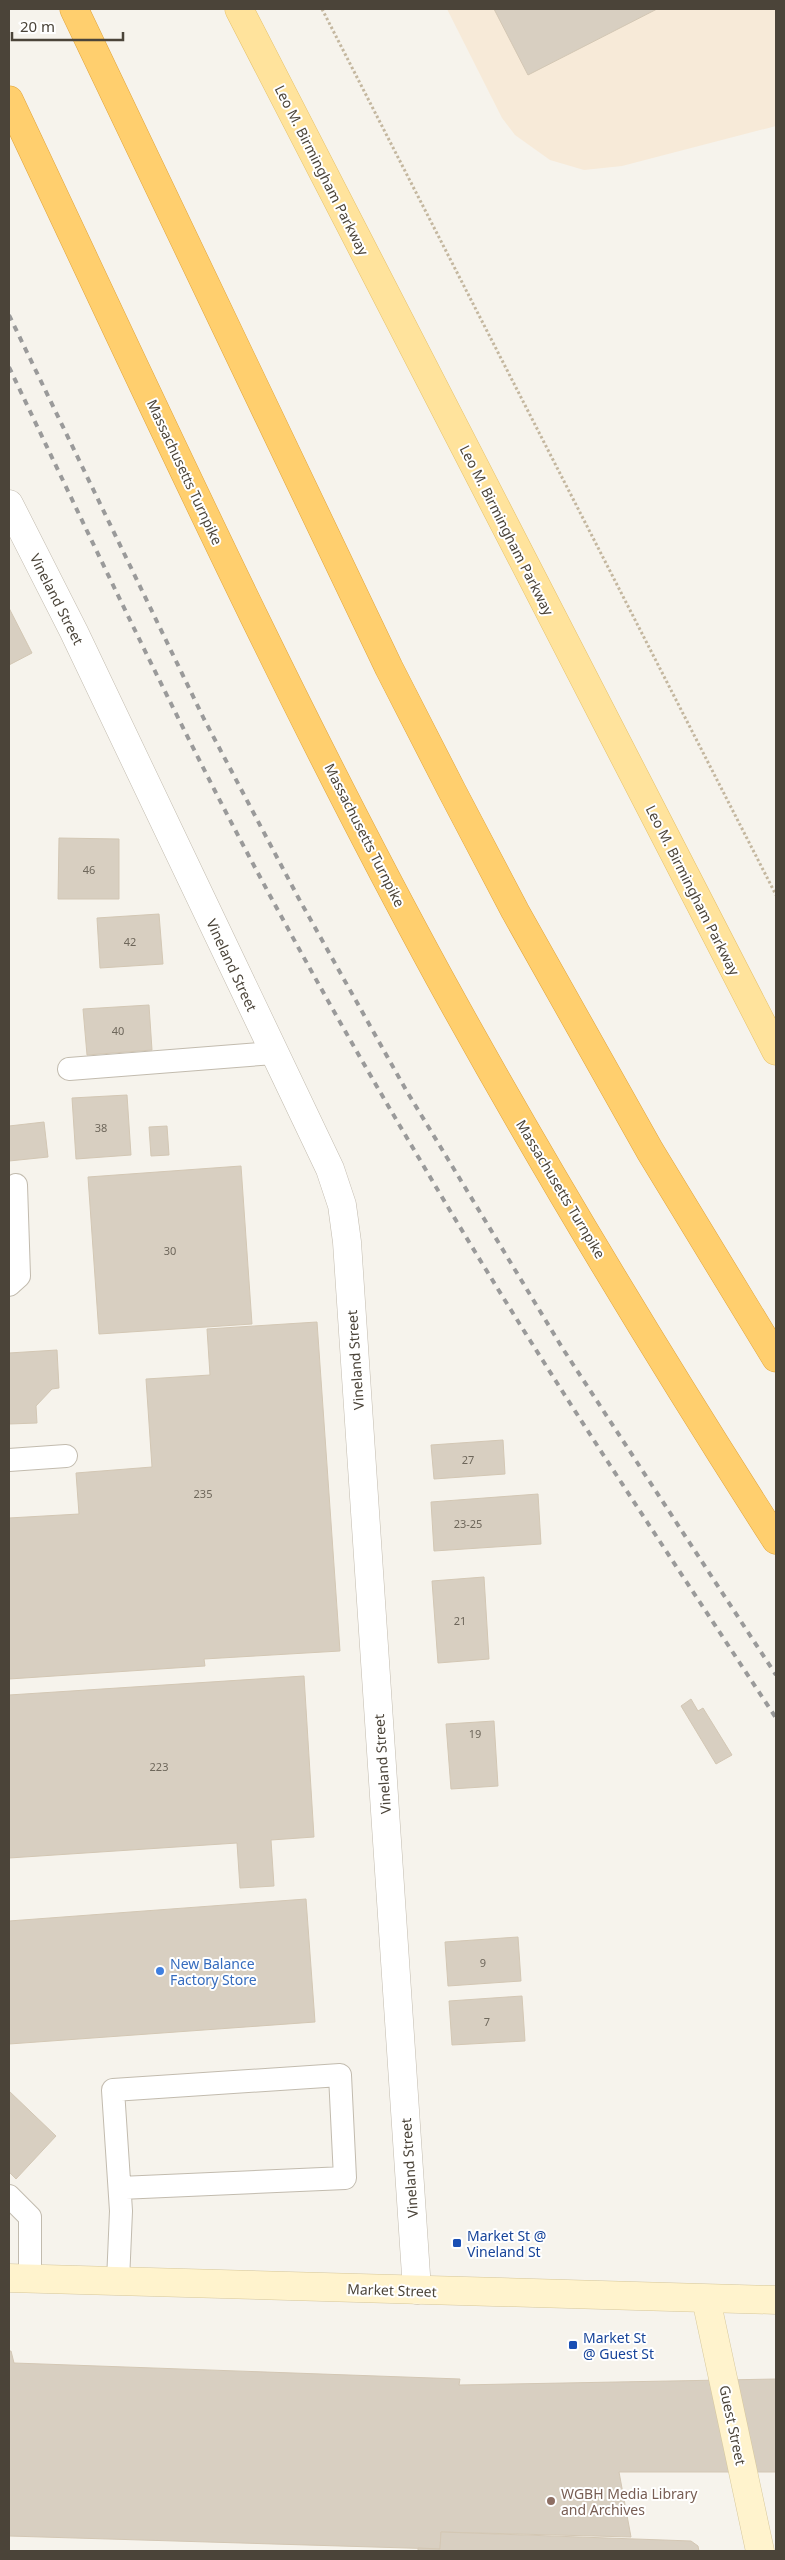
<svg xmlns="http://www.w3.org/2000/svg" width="785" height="2560" font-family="'Noto Sans',sans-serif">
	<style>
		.commercial { fill: #f7ead8 }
		.building { fill: #d8cfc1; stroke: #d3c7b4 }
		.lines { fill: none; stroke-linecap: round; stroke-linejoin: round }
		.lane-casing { stroke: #c2bbae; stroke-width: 24 }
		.street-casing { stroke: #c2bbae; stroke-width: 29 }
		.secondary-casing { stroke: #d6c79b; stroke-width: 29 }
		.primary-casing { stroke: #e6c16a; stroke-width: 29 }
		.highway-casing { stroke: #e0a43c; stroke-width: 29 }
		.path { stroke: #c4b79f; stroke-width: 3; stroke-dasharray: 2.5 2.5; stroke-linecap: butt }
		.lane { stroke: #fff; stroke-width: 22 }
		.street { stroke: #fff; stroke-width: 28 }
		.secondary { stroke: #fff3cd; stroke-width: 28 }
		.primary { stroke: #ffe39c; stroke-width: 28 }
		.highway { stroke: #ffcf6e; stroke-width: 28 }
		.rail { stroke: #9a9a9a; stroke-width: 4; stroke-dasharray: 6 6; stroke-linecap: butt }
		.shop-dot { fill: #3f7fe0; stroke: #fff; stroke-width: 2 }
		.transit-dot { fill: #1a4fb4; stroke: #fff; stroke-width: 2 }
		.education-dot { fill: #8d6e63; stroke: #fff; stroke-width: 2 }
		.labels { text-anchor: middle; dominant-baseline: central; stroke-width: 4; stroke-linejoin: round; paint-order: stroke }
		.number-label { font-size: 11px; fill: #6e675b }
		.street-label { font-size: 14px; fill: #4b4439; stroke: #fff }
		.shop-label { font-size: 14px; fill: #366cbe; stroke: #fff; text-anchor: start }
		.transit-label { font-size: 14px; fill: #164399; stroke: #fff; text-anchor: start }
		.education-label { font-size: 14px; fill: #785e54; stroke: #fff; text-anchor: start }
	</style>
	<rect width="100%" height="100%" fill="#f6f3ec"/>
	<path class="commercial" d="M447 9H776V126L622 166 584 170 550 160 515 135 502 118Z"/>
	<g class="building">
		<path d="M494 9H657L528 75Z"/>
		<path d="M9 608 32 653 9 665Z"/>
		<path d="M59 838 119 839V899H58Z"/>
		<path d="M159 914 163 964 100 968 97 918Z"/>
		<path d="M149 1005 152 1050 87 1055 83 1009Z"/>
		<path d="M127 1095 131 1155 76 1159 72 1098Z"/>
		<path d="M44 1122 48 1157 9 1161V1126Z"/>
		<path d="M167 1126 169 1155 151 1156 149 1127Z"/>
		<path d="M241 1166 252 1324 99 1334 88 1177Z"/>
		<path d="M317 1322 340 1651 204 1659 205 1666 9 1679V1518L79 1514 76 1473 152 1467 146 1379 210 1375 207 1329Z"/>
		<path d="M57 1350 59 1388 52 1389 36 1406 37 1423 9 1424V1353Z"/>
		<path d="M503 1440 505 1474 434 1479 431 1445Z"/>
		<path d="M538 1494 541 1544 434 1551 431 1502Z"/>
		<path d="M484 1577 489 1659 438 1663 432 1581Z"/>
		<path d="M304 1676 314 1837 271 1840 274 1886 240 1888 237 1843 9 1858V1695Z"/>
		<path d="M691 1699 698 1711 703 1708 732 1755 716 1764 681 1706Z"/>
		<path d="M494 1721 498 1786 451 1789 446 1724Z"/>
		<path d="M306 1899 315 2022 9 2044V1921Z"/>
		<path d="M518 1937 521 1981 448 1986 445 1942Z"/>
		<path d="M522 1996 525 2041 452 2045 449 2001Z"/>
		<path d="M9 2091 56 2136 16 2179 9 2172Z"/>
		<path d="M9 2351H11L14 2363 460 2379 459 2385 776 2379V2472H619L631 2537 441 2532 440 2549 9 2536Z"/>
		<path d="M441 2532 691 2541 698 2546 699 2551H418V2548L440 2549Z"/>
	</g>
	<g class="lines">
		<defs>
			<g id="lane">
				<path d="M69 1069 274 1053"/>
				<path d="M9 1285 19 1276 16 1185"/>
				<path d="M9 1460 66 1456"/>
				<path d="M9 2196 30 2217V2279"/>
				<path d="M118 2281 121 2211 113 2090 340 2075 345 2178 120 2188"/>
			</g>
			<path id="street" d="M9 504 74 632 330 1169 342 1205 347 1242 417 2290"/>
			<g id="secondary">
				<path d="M9 2278 776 2300"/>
				<path d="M706 2299 760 2551"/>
			</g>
			<path id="primary" d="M239 9 776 1051"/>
			<g id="highway">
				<path d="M74 9 389 668 452 791 515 911 650 1151 776 1358"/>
				<path d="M9 100C148 394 283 691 439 977 544 1168 658 1356 776 1540"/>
			</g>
		</defs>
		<use href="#lane" class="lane-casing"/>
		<use href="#street" class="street-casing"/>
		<use href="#secondary" class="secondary-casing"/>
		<use href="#primary" class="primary-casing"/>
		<use href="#highway" class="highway-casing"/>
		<path class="path" d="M322 9 776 895"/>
		<use href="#lane" class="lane"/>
		<use href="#street" class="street"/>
		<use href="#secondary" class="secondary"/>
		<use href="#primary" class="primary"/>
		<use href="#highway" class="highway"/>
		<g class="rail">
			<path d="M9 315 204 719 299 899 406 1090 563 1349 776 1675"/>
			<path d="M9 367C76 508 143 650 214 789 279 916 350 1042 423 1165 534 1354 656 1535 776 1718"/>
		</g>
	</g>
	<circle class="shop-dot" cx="160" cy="1971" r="5"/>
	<g class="transit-dot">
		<rect x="452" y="2238" width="10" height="10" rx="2.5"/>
		<rect x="568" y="2340" width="10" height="10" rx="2.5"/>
	</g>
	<circle class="education-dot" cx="551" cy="2501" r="5"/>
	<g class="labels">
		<g class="number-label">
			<text x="89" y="869">46</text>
			<text x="130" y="941">42</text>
			<text x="118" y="1030">40</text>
			<text x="101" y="1127">38</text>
			<text x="170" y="1250">30</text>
			<text x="468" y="1459">27</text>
			<text x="203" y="1493">235</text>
			<text x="468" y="1523">23-25</text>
			<text x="460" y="1620">21</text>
			<text x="475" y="1733">19</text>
			<text x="159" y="1766">223</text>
			<text x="483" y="1962">9</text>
			<text x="487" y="2021">7</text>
		</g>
		<g class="street-label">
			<text transform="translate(322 170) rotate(63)">Leo M. Birmingham Parkway</text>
			<text transform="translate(185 472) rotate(65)">Massachusetts Turnpike</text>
			<text transform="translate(507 530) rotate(63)">Leo M. Birmingham Parkway</text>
			<text transform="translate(57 599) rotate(63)">Vineland Street</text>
			<text transform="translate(365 835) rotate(63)">Massachusetts Turnpike</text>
			<text transform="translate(693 890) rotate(63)">Leo M. Birmingham Parkway</text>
			<text transform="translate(232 965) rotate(65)">Vineland Street</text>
			<text transform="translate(561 1189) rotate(59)">Massachusetts Turnpike</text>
			<text transform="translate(355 1360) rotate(-94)">Vineland Street</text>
			<text transform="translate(382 1764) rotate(-94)">Vineland Street</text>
			<text transform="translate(409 2168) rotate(-94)">Vineland Street</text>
			<text transform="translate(392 2290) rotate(2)">Market Street</text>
			<text transform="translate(733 2425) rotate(78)">Guest Street</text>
		</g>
		<g class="shop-label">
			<text x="170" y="1963">New Balance<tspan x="170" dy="16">Factory Store</tspan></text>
		</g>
		<g class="transit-label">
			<text x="467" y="2235">Market St @<tspan x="467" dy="16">Vineland St</tspan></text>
			<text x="583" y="2337">Market St<tspan x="583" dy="16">@ Guest St</tspan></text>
		</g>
		<g class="education-label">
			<text x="561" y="2493">WGBH Media Library<tspan x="561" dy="16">and Archives</tspan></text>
		</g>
	</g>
	<rect width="785" height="2560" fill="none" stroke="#4b4439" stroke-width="20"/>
	<path d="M12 32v8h111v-8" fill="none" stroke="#4b4439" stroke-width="2.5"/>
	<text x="20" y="32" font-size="15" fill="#4b4439" stroke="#ffffff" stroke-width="4" paint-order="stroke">20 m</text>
</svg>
